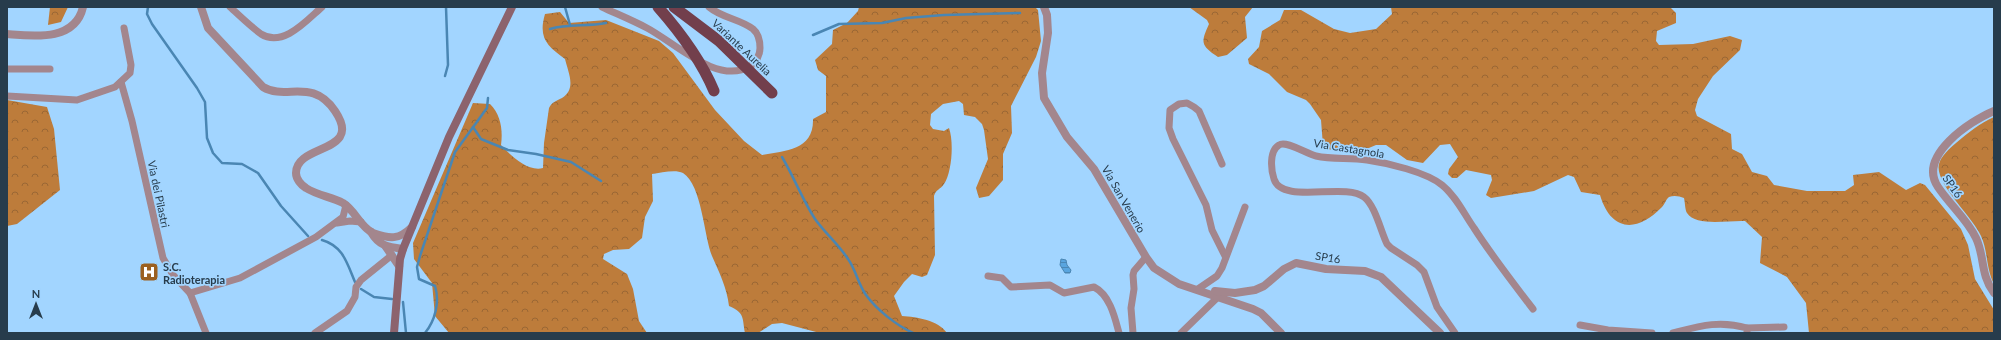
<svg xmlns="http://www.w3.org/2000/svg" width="2001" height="340" font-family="Lato,sans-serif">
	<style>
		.forest { fill: url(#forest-crowns) }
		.water { fill: url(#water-rules); stroke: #4a86b3 }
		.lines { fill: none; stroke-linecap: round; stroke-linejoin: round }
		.stream { stroke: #4a86b3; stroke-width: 2.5 }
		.minor { stroke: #a3868d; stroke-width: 7 }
		.tertiary { stroke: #a3868d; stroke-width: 8 }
		.secondary { stroke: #8c636d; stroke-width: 8 }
		.trunk { stroke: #723f4c; stroke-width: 11 }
		.labels { text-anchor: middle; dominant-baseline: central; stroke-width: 3.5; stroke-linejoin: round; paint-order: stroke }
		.street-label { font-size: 11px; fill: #273c4c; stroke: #a2d5ff }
		.poi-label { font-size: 11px; font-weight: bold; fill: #273c4c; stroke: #a2d5ff; text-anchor: start }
	</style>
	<defs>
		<pattern id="forest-crowns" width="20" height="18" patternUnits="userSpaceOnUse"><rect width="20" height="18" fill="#bd7c3b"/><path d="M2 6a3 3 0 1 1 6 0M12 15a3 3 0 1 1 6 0" fill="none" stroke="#9a6734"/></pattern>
		<pattern id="water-rules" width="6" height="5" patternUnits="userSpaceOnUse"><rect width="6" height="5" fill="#59a5df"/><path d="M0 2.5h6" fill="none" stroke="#4a88b7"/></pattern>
	</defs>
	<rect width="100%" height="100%" fill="#a2d5ff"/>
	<g class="forest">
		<path d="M50 7H68L61 22 48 25Z"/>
		<path d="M859 7H1035L1038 10 1041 41 1036 57 1011 106 1012 133 1003 154V180L989 196 979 198 976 188 988 159 984 130 982 124 975 117 964 115 963 104 959 101 943 104 931 114 930 125 933 129 944 131 949 128C954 142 952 172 944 184 940 190 936 189 934 196L935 255 927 275 922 277 912 274 904 282 894 296 902 316C917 317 938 320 947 333H820L782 323 772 324 758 333H745C742 317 745 313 729 306 727 288 719 272 712 256 704 237 702 185 683 173 675 169 661 173 652 174L653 201 645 217 642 238 629 249 613 250 604 254 603 259 627 274 633 289 639 321 647 333H449L435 316 432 283 414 259 413 243 473 103 490 104C501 115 503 130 501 145 511 156 528 172 543 168L544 143 549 108C552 102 556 101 562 98 577 89 568 72 565 59 547 46 538 38 545 14L560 12 569 23 606 20 659 41 673 53 715 110 744 141 762 155C786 151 814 150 813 119L826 112V76L818 70 815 60 832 44 833 30 847 23 858 11Z"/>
		<path d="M1189 7H1253L1245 17 1247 38 1227 55 1218 57C1200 45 1201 42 1209 24L1207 20Z"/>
		<path d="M1391 7H1670L1676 13V23L1657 31 1656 41 1659 45 1693 44 1730 36 1742 40 1740 50 1713 76 1698 99 1695 110 1697 116 1731 134 1732 149 1742 154 1752 172 1767 176 1774 185 1807 191H1845L1854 185 1853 175 1879 172 1906 190 1920 183 1925 185 1961 229 1968 245 1975 279 1994 310V333H1809L1806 303 1787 277 1760 263 1762 237 1745 221C1729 220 1696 227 1687 213 1685 210 1685 202 1684 198 1679 196 1674 195 1669 197 1666 199 1665 204 1662 207 1637 233 1611 232 1600 195L1581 192 1574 177 1568 175 1534 191 1491 198 1486 195 1492 180 1491 175 1466 170 1457 178H1452L1448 174 1449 169 1458 157 1450 144 1440 145 1423 163 1407 160 1386 145H1376L1357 153 1327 149 1323 146 1321 120 1310 104 1306 100 1287 92 1269 74 1249 64 1248 59 1259 47 1262 31 1280 20 1284 10H1301L1334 29 1350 33 1376 29 1392 14Z"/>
		<path d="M7 100 47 107 54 129 60 190 17 224 7 226Z"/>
		<path d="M1994 117V284C1986 269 1988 251 1981 236 1973 217 1934 183 1939 164 1941 156 1950 148 1956 143 1968 133 1980 123 1994 117Z"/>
	</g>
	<path class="water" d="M1061 259 1066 260 1067 265 1071 270 1070 273H1065L1060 265Z"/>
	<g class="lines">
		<g class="stream">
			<path d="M148 7 147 14 152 24 197 88 205 102 207 138 213 153 222 163 242 164 258 173 281 206 308 236"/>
			<path d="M565 7 570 25"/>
			<path d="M550 29C568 23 587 27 606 23"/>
			<path d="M813 35 839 24 882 23 906 18 944 15 1020 13"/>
			<path d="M445 76 448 65 446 7"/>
			<path d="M473 127 481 139 508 150 536 154 571 162 601 181"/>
			<path d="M782 157C794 177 802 199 815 219 825 233 839 245 848 259 856 270 858 284 866 295 877 310 896 325 913 333"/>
			<path d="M322 240C343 246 347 263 355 282"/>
			<path d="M361 289 374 297 392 299"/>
			<path d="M403 302 406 333"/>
			<path d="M425 333C435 321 440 302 435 286L419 279 417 267 420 256 455 152 487 108 488 98"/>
		</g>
		<g class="minor">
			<path d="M230 7C240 16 250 26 261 34 283 48 307 20 322 7"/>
			<path d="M602 7C617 14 632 20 647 28 674 42 718 86 750 66 756 63 760 55 760 48 760 41 759 34 753 29 740 19 722 18 709 7"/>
			<path d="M7 69H50"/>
			<path d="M121 82 132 121 163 258 173 275 190 293 206 333"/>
			<path d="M7 96 77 100 115 87 130 73 131 65 124 28"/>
			<path d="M1222 164 1199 111 1194 107 1187 103 1179 104 1170 110 1169 128 1173 139 1206 205 1212 230 1225 256"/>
			<path d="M337 223 350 221 361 222"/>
			<path d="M988 276 1002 278 1011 287 1050 285 1064 293 1094 287C1110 295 1115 318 1119 333"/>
			<path d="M1198 289 1217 276 1222 268 1245 207"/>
			<path d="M190 293 240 278 316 237 343 217 346 205"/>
			<path d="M1580 325 1608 330 1652 333"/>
			<path d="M1747 328 1784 327"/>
			<path d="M315 333 347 311 355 297 356 287 361 280 392 255"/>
			<path d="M1133 333 1131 308 1134 289 1133 275 1134 271 1146 257"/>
			<path d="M1181 333 1219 296"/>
			<path d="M1455 333 1437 307 1424 272 1417 265 1391 248 1387 244C1381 232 1375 205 1364 197 1345 182 1282 205 1274 179 1271 170 1269 151 1279 145 1286 140 1307 154 1316 156 1333 160 1350 157 1367 160 1388 163 1426 172 1442 185 1456 196 1464 214 1474 228 1492 256 1513 283 1533 309"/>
			<path d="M1673 333C1700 326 1719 320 1747 328V333"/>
		</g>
		<g class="tertiary">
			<path d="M201 7 208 28 263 87C286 101 312 77 335 111 364 154 296 143 296 173 296 179 301 185 306 188 317 195 331 197 343 203 355 210 360 227 373 233 390 239 399 240 412 227"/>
			<path d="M1044 7 1047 15 1048 33 1042 73 1044 98 1067 137 1094 169 1146 257 1154 268 1179 284 1253 309 1261 313 1281 333"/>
			<path d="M7 34C33 36 75 42 83 7"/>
			<path d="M1994 111C1970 121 1917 156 1938 187 1950 205 1967 219 1976 238 1985 257 1980 274 1994 293"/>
			<path d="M371 232C379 246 388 247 403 249"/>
			<path d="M386 247 399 266"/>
			<path d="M1215 291 1235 293 1255 290 1264 286 1284 269 1296 263 1326 269 1365 271 1381 277 1440 333"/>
		</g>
		<path class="secondary" d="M394 333 400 259 403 249 449 137 512 7"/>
		<g class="trunk">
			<path d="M658 7C680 32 701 60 714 91"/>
			<path d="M674 7 719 41 772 93"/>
		</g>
	</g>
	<defs>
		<symbol id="hospital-square" viewBox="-11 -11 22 22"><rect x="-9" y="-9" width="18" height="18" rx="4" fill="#9b6020" stroke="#a2d5ff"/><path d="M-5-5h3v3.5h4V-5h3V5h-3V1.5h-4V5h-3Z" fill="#fff"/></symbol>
	</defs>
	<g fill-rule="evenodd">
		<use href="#hospital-square" x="138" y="261" width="22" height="22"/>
	</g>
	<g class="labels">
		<g class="street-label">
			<text transform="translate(742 47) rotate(43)">Variante Aurelia</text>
			<text transform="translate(1349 148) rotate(9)">Via Castagnola</text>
			<text transform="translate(1953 186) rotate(55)">SP16</text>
			<text transform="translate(159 194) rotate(78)">Via dei Pilastri</text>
			<text transform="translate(1124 199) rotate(60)">Via San Venerio</text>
			<text transform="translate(1328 257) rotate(9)">SP16</text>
		</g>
		<g class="poi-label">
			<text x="163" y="266">S.C.<tspan x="163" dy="13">Radioterapia</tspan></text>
		</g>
	</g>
	<rect width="2001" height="340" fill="none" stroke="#273c4c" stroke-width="16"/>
	<g transform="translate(36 304)" stroke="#a2d5ff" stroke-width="3" paint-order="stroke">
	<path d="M0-3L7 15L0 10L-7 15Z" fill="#273c4c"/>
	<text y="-6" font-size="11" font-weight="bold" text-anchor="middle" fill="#273c4c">N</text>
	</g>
</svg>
